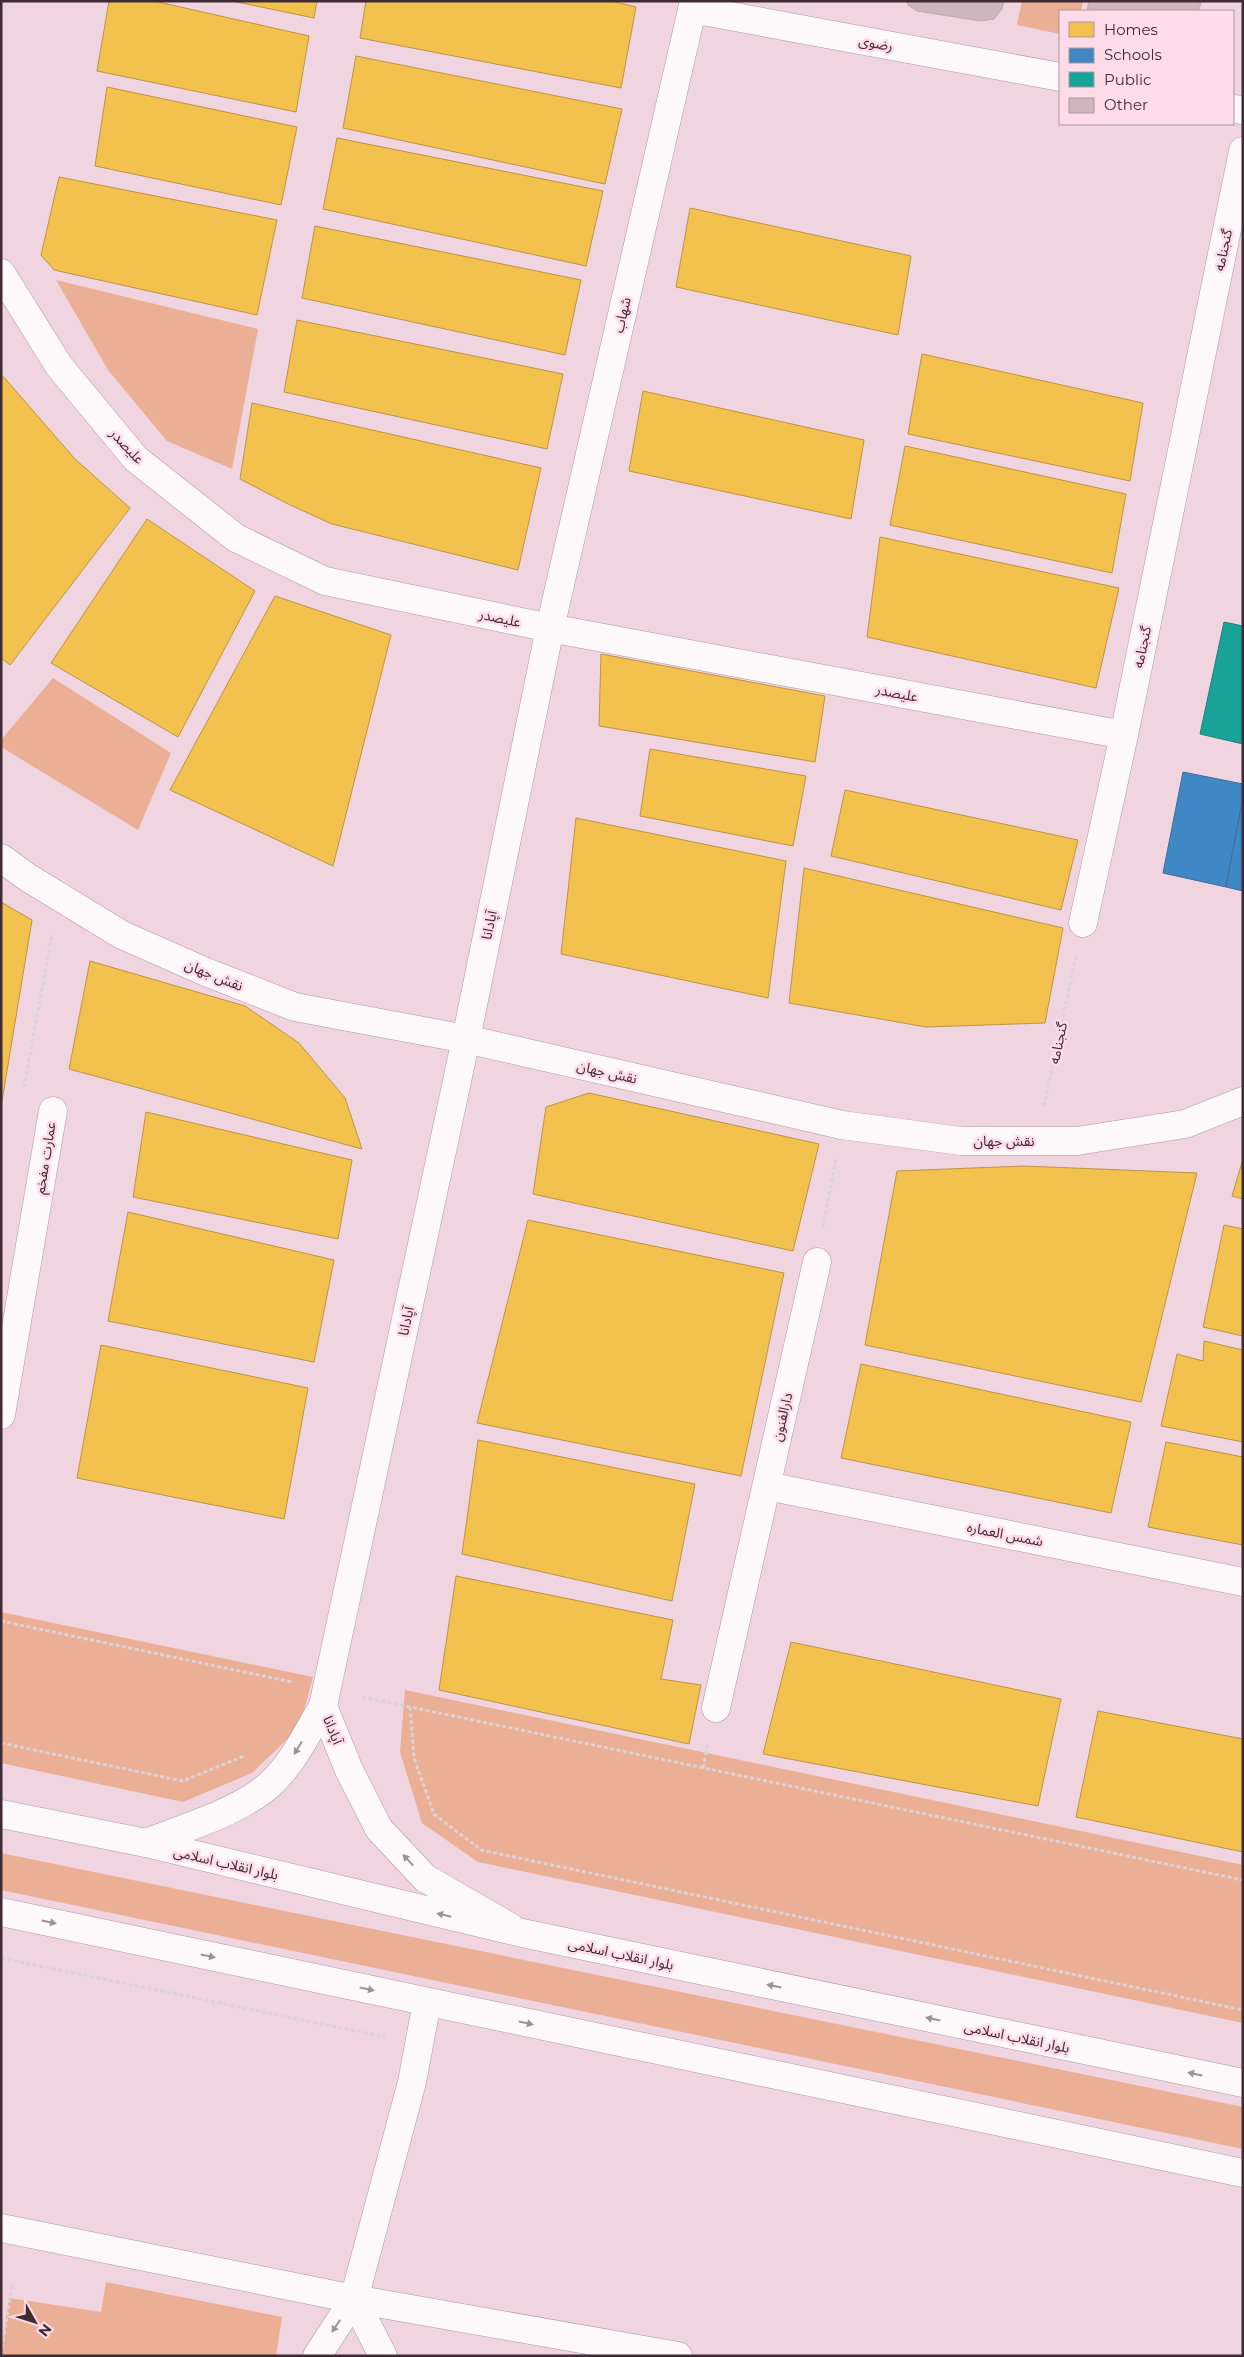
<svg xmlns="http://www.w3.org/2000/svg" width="1244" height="2357" font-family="Montserrat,'Noto Sans Arabic',sans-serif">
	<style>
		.green { fill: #ebaf95 }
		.homes { fill: #f2c14e; stroke: #bd9446 }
		.schools { fill: #3f88c5; stroke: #3f6c9a }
		.public { fill: #17a398; stroke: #237f7a }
		.building { fill: #ceb6bc; stroke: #bfa9af }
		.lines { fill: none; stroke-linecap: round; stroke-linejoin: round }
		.minor-casing { stroke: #af99a2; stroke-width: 29 }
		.major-casing { stroke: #af99a2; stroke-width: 29 }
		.path { stroke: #dcd2d6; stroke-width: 3; stroke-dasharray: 4 2.5; stroke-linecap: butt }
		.minor { stroke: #fdf9fa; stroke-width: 28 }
		.major { stroke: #fdf9fa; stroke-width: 28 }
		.oneway { fill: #9e9297 }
		.labels { text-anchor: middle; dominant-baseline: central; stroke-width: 5; stroke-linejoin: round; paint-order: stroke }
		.street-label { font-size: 14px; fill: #402b34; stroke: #fddbe9 }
	</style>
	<rect width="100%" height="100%" fill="#f0d4df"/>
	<g class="green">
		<path d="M1022 1H1083L1081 11H1060V34L1017 25Z"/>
		<path d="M56 280 258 329 232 469 167 441 108 370Z"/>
		<path d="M53 678 171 753 138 830 1 747V740Z"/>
		<path d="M1 1612 313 1677 299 1728 252 1773 183 1802 1 1763Z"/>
		<path d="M405 1690 1243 1865V2023L478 1862 422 1823 400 1752Z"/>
		<path d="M1 1853 1243 2107V2149L1 1890Z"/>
		<path d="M106 2282 282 2317 276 2356H1L9 2298 101 2312Z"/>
	</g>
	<g class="homes">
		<path d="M109 1H154L309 36 296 112 97 71Z"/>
		<path d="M232 1H317L314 18Z"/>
		<path d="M366 1H611L636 7 621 88 360 38Z"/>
		<path d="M356 56 622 109 605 184 343 128Z"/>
		<path d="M107 87 297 127 281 205 95 166Z"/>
		<path d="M337 138 603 191 586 266 323 209Z"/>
		<path d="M59 177 277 220 257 315 54 270 41 255Z"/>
		<path d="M690 208 911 256 898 335 676 287Z"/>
		<path d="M315 226 581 280 565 355 302 298Z"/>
		<path d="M297 320 563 374 547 449 284 392Z"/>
		<path d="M922 354 1143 403 1130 481 908 434Z"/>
		<path d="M1 374 75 459 130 508 10 665 1 658Z"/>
		<path d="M643 391 864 440 851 519 629 471Z"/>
		<path d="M252 403 541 468 518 570 332 524 288 504 240 479Z"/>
		<path d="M905 446 1126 494 1112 573 890 525Z"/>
		<path d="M147 519 255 591 178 737 51 663Z"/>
		<path d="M880 537 1119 588 1096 688 867 637Z"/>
		<path d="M275 596 391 635 333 866 170 790Z"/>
		<path d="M601 654 825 696 815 762 599 726Z"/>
		<path d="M650 749 806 776 793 846 640 816Z"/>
		<path d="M845 790 1078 840 1061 910 831 856Z"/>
		<path d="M576 818 786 861 768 998 561 954Z"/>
		<path d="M804 868 1063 928 1045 1023 926 1027 789 1003Z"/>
		<path d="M1 902 32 920 1 1107Z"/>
		<path d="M90 961 245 1006 299 1043 345 1098 362 1149 69 1069Z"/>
		<path d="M589 1093 819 1144 793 1251 533 1194 546 1107Z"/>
		<path d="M146 1112 352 1160 338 1239 133 1197Z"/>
		<path d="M1243 1159V1199L1232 1196Z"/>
		<path d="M1024 1166 1197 1173 1141 1402 865 1345 897 1171Z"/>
		<path d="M128 1212 334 1260 314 1362 108 1321Z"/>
		<path d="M528 1220 784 1273 741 1476 477 1423Z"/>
		<path d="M1224 1225 1243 1229V1336L1203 1327Z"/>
		<path d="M1204 1341 1243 1350V1442L1161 1426 1177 1354 1203 1361Z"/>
		<path d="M101 1345 308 1388 284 1519 77 1478Z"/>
		<path d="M861 1364 1131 1422 1111 1513 841 1458Z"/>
		<path d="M478 1440 695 1484 672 1601 462 1554Z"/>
		<path d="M1166 1442 1243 1457V1545L1148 1527Z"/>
		<path d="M456 1576 673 1620 661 1679 701 1685 689 1744 439 1690Z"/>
		<path d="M791 1642 1061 1699 1038 1806 763 1754Z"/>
		<path d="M1098 1711 1243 1739V1852L1076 1817Z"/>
	</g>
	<g class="schools">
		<path d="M1183 772 1243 784V797L1226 887 1163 873Z"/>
		<path d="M1243 797V891L1226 887Z"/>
	</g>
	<path class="public" d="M1224 622 1243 626V744L1200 734Z"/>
	<g class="building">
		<path d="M907 1H1004L1002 9 994 19 981 21 917 11 908 5Z"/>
		<path d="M1089 1H1201L1199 11H1087Z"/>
	</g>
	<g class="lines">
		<defs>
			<g id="minor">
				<path d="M692 9 1060 77"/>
				<path d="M1233 109 1243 110"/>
				<path d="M1 273 59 366 136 459 236 538 325 581 550 628 1124 735"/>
				<path d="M1 858 27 877 122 935 206 972 295 1007 466 1039 842 1125 961 1141H1077L1185 1124 1243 1101"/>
				<path d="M1083 923 1124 735 1243 151"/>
				<path d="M1 1415 53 1111"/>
				<path d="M767 1486 1243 1582"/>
				<path d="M716 1708 817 1262"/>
				<path d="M146 1843C184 1828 229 1815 262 1791 290 1770 306 1735 323 1706"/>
				<path d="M510 1927 425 1878 379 1829 349 1770 323 1706 466 1039 550 628 694 1"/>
				<path d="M1 2228 354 2299 678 2356"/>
				<path d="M354 2299 383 2356"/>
				<path d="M317 2356 354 2299 412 2082 427 2002"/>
			</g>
			<g id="major">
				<path d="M1 1814 146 1843 522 1933 1243 2083"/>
				<path d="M1 1912 1243 2173"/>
			</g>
		</defs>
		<use href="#minor" class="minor-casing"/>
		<use href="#major" class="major-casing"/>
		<g class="path">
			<path d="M24 1088 52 934"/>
			<path d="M1044 1106 1076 956"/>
			<path d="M823 1227 836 1159"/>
			<path d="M1 1621 292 1682"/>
			<path d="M362 1697 1243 1880"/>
			<path d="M410 1707 414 1758 434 1814 481 1850 1243 2010"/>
			<path d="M1 1743 183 1781 244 1756"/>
			<path d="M703 1768 708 1743"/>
			<path d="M1 1958 385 2037"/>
			<path d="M1 2354 12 2285"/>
		</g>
		<use href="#minor" class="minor"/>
		<use href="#major" class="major"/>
	</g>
	<defs><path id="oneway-solid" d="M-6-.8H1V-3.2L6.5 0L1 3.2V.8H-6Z" transform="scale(1.25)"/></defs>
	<g class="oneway">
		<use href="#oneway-solid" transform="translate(298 1748) rotate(121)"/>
		<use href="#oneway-solid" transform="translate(408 1860) rotate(-133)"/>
		<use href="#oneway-solid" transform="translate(444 1915) rotate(-167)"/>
		<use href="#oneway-solid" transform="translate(49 1922) rotate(12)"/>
		<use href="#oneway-solid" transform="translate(208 1956) rotate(12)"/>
		<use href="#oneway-solid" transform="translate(774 1986) rotate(-168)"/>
		<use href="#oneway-solid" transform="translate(367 1989) rotate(12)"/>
		<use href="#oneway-solid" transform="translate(933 2019) rotate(-168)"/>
		<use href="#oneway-solid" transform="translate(526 2023) rotate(12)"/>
		<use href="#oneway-solid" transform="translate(1195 2074) rotate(-168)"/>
		<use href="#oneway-solid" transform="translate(336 2326) rotate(124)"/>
	</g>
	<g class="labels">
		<g class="street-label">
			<text transform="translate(876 43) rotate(10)">رضوی</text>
			<text transform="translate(1223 250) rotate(-78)">گنجنامه</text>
			<text transform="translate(622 315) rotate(-77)">شهاب</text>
			<text transform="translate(127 446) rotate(47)">علیصدر</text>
			<text transform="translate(500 618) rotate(12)">علیصدر</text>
			<text transform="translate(1142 647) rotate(-78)">گنجنامه</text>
			<text transform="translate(897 693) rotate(11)">علیصدر</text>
			<text transform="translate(489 925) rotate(-78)">آپادانا</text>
			<text transform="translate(214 975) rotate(22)">نقش جهان</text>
			<text transform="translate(1058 1043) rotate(-78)">گنجنامه</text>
			<text transform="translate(607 1072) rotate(13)">نقش جهان</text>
			<text x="1004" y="1141">نقش جهان</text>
			<text transform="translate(45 1158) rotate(-81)">عمارت مفخم</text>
			<text transform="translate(406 1321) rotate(-78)">آپادانا</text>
			<text transform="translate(782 1417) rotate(-77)">دارالفنون</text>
			<text transform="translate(1005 1534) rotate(11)">شمس العماره</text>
			<text transform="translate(333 1730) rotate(68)">آپادانا</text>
			<text transform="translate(226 1863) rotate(13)">بلوار انقلاب اسلامی</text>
			<text transform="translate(621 1954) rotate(12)">بلوار انقلاب اسلامی</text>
			<text transform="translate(1017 2037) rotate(12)">بلوار انقلاب اسلامی</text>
		</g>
	</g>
	<rect width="1244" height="2357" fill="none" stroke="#402b34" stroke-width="5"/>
	<rect x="1059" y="10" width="175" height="115" fill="#fddbe9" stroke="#b195a1"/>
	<rect x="1069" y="22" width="25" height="15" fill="#f2c14e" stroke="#b195a1"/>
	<text x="1104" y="35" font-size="15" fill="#402b34">Homes</text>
	<rect x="1069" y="48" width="25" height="15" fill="#3f88c5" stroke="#b195a1"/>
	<text x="1104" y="60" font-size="15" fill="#402b34">Schools</text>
	<rect x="1069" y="72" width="25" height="15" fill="#17a398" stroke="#b195a1"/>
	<text x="1104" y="85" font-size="15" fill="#402b34">Public</text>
	<rect x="1069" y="98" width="25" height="15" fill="#ceb6bc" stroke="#b195a1"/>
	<text x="1104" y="110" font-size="15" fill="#402b34">Other</text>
	<g transform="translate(35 2322) rotate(129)" stroke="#fddbe9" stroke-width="4" paint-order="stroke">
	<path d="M0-4L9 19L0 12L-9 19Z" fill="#402b34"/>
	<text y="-8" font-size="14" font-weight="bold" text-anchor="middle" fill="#402b34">N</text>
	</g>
</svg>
